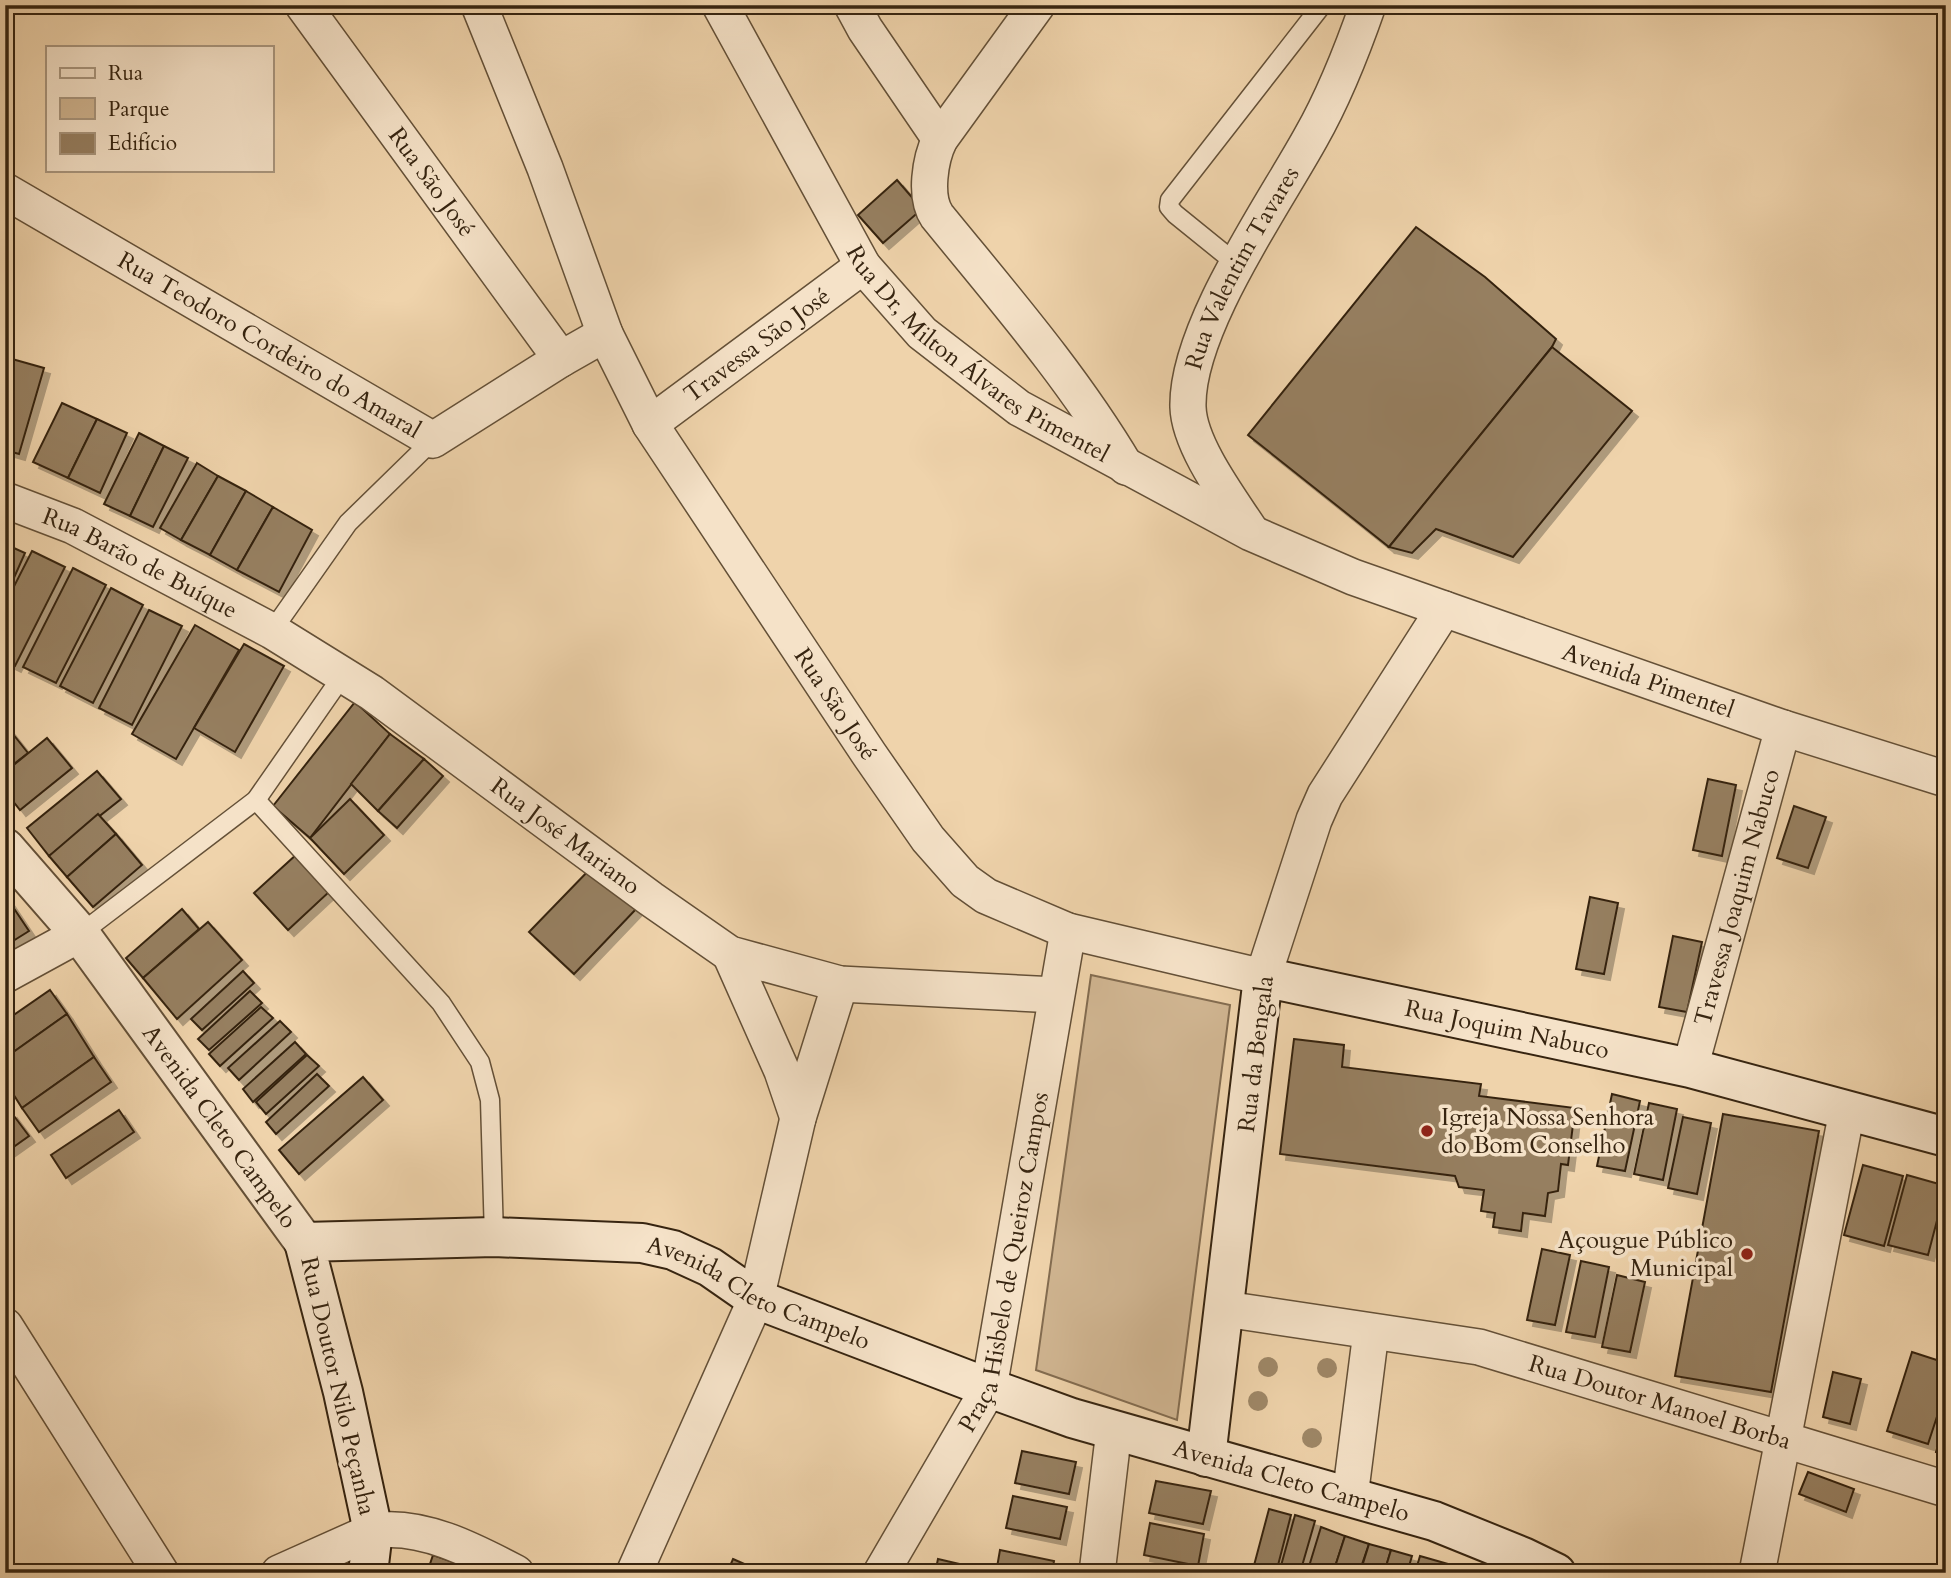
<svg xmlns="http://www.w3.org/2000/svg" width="1951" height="1578" font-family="Cardo,serif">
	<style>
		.green { fill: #d0b591; stroke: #836c50; stroke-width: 2 }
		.building { fill: #967f61; stroke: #362410; stroke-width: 2; filter: url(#shadow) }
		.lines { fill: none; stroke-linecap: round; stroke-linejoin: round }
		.service-casing { stroke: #645037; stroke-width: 21 }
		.minor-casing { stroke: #645037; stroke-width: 38 }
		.tertiary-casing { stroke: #645037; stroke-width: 42 }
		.secondary-casing { stroke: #362410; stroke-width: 42 }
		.service { stroke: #f5e2c8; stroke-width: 18 }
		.minor { stroke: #f5e2c8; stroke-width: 35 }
		.tertiary { stroke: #f5e2c8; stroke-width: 38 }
		.secondary { stroke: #f5e2c8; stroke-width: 38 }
		.tree { fill: #9e8767 }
		.poi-dot { fill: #8f2418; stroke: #f5e2c8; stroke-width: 2.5 }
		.labels { text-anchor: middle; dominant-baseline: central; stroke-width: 7; stroke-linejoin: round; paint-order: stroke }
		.street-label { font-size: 24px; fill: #362410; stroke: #f5e2c8 }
		.poi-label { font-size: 24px; fill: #362410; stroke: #f5e2c8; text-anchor: start }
	</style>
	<defs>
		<filter id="shadow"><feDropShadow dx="6" dy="6" stdDeviation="0" flood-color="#0004"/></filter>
	</defs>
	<rect width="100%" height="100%" fill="#efd3ab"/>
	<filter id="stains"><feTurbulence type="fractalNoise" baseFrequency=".00286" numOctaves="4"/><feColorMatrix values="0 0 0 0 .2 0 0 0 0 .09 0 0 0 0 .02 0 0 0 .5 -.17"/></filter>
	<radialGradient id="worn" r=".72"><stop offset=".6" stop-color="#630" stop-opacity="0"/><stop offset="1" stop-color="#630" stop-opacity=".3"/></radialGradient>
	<path class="green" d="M1091 975 1230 1005 1177 1420 1036 1370Z"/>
	<g class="building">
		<path d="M897 180 922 209 883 243 858 215Z"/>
		<path d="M1416 227 1485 277 1556 339 1552 347 1389 547 1248 435Z"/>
		<path d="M1552 347 1632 411 1513 557 1436 529 1412 553 1389 547Z"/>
		<path d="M5 357 44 368 19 454 5 450Z"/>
		<path d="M62 403 97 419 68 478 33 462Z"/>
		<path d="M97 419 127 433 100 493 68 478Z"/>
		<path d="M139 433 164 446 130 516 104 504Z"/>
		<path d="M164 446 188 458 153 527 130 516Z"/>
		<path d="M197 463 218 476 181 540 160 528Z"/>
		<path d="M218 476 246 491 210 555 181 540Z"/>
		<path d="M246 491 273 507 237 570 210 555Z"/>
		<path d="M273 507 312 530 279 592 237 570Z"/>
		<path d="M5 544 25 553 5 598Z"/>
		<path d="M32 551 65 567 15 666 5 661V604Z"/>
		<path d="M73 568 106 585 56 683 23 667Z"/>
		<path d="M111 588 143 605 93 703 60 686Z"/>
		<path d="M149 610 182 626 132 725 99 708Z"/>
		<path d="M195 625 239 650 176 759 132 734Z"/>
		<path d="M244 644 284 666 235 752 194 728Z"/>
		<path d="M355 702 390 734 310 838 273 806Z"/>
		<path d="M5 724 28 753 5 771Z"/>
		<path d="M390 734 424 759 378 811 351 784Z"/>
		<path d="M47 738 72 768 20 810 5 791V772Z"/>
		<path d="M424 759 443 776 397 828 378 811Z"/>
		<path d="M97 771 121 799 49 856 27 828Z"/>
		<path d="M1708 779 1736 785 1722 856 1693 850Z"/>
		<path d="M350 799 384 835 344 874 310 838Z"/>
		<path d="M1794 806 1826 817 1808 868 1777 858Z"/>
		<path d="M98 814 116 834 67 877 49 856Z"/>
		<path d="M116 834 142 865 93 907 67 877Z"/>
		<path d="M297 854 330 891 288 930 254 893Z"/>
		<path d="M593 866 638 907 574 974 529 932Z"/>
		<path d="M5 895 29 931 5 946Z"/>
		<path d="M1590 897 1618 903 1604 974 1576 969Z"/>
		<path d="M182 909 199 929 143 978 126 958Z"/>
		<path d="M208 922 242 960 177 1019 143 978Z"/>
		<path d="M1673 936 1702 942 1687 1012 1659 1007Z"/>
		<path d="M243 971 254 983 202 1030 191 1019Z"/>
		<path d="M50 990 67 1014 5 1058V1021Z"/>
		<path d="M250 991 262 1003 209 1050 198 1039Z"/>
		<path d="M261 1007 273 1018 220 1066 209 1054Z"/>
		<path d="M67 1014 94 1057 22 1108 5 1081V1058Z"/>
		<path d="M280 1021 291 1032 239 1080 228 1068Z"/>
		<path d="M1294 1039 1344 1045 1342 1067 1481 1084 1479 1096 1575 1108 1568 1165 1561 1164 1558 1191 1548 1193 1545 1216 1523 1213 1521 1231 1493 1227 1495 1213 1481 1211 1484 1190 1459 1187 1455 1176 1280 1154Z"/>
		<path d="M295 1042 306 1054 253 1102 243 1089Z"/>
		<path d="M307 1055 319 1066 266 1114 256 1102Z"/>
		<path d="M94 1057 111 1082 39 1132 22 1108Z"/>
		<path d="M317 1074 329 1086 276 1134 266 1122Z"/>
		<path d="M363 1077 383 1100 299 1174 279 1150Z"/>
		<path d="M1612 1094 1640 1101 1625 1171 1597 1166Z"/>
		<path d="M1649 1103 1677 1109 1663 1180 1634 1174Z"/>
		<path d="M119 1110 134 1132 66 1178 51 1155Z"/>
		<path d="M11 1112 29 1136 5 1153V1116Z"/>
		<path d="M1723 1114 1819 1131 1771 1392 1675 1376Z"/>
		<path d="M1683 1117 1711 1123 1697 1194 1668 1188Z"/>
		<path d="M1863 1165 1903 1176 1884 1246 1844 1235Z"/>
		<path d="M1907 1175 1946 1186 1928 1255 1888 1245Z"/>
		<path d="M1946 1241V1267L1939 1265Z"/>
		<path d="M1542 1249 1570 1255 1555 1325 1527 1320Z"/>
		<path d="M1581 1261 1609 1267 1595 1337 1566 1332Z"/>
		<path d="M1617 1275 1645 1282 1630 1352 1602 1347Z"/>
		<path d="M1912 1352 1946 1363V1389L1928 1444 1887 1431Z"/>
		<path d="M1833 1372 1861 1379 1850 1424 1823 1417Z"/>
		<path d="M1946 1410V1455L1936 1452Z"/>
		<path d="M1022 1451 1076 1462 1069 1494 1015 1483Z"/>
		<path d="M1808 1472 1854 1489 1846 1512 1799 1494Z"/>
		<path d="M1156 1481 1211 1491 1203 1524 1149 1513Z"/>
		<path d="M1013 1496 1067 1507 1060 1539 1006 1528Z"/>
		<path d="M1269 1509 1291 1515 1276 1573H1252Z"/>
		<path d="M1295 1515 1315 1521 1300 1573H1279Z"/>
		<path d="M1150 1523 1204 1534 1198 1566 1144 1555Z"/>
		<path d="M1321 1527 1345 1536 1333 1573H1307Z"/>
		<path d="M1345 1536 1369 1544 1359 1573H1333Z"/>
		<path d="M1369 1544 1391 1550 1384 1573H1360Z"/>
		<path d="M1000 1550 1054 1561 1052 1573H996Z"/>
		<path d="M1391 1550 1412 1556 1407 1573H1384Z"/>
		<path d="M433 1555 462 1565 460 1573H427Z"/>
		<path d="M1420 1556 1455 1566 1453 1573H1415Z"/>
		<path d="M733 1559 765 1573H727Z"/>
		<path d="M938 1559 981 1569 980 1573H935Z"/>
	</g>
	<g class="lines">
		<defs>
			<g id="service">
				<path d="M1238 265 1175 214 1169 207 1170 200 1322 5"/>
				<path d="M272 631 348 523 433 440"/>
				<path d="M256 800 441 1003 480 1062 490 1100 494 1237"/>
				<path d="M80 934 256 800 343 675"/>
			</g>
			<g id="minor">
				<path id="s1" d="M303 5 561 359"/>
				<path id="s2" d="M479 5 545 168 605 334 650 424 869 754 928 839 965 881 986 896 1068 931 1263 977 1314 820 1325 795 1444 609"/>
				<path id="s3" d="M720 5 863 266 922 333 1019 408 1251 533 1353 577 1783 728 1946 779"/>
				<path d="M852 5 865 29 940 139"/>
				<path d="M1037 5 940 139C930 159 924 197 937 216 1003 297 1072 376 1126 467"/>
				<path id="s4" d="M5 191 433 440 561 359 605 334"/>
				<path id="s5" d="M650 424 863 266"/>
				<path id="s6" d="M5 500 73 526 272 631 372 693 651 899 730 954 840 984 1056 995"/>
				<path id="s7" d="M1250 530C1229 498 1189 445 1188 407 1186 329 1273 206 1311 137 1335 95 1352 51 1368 5"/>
				<path d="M730 954 782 1071 798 1118"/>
				<path d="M5 975 80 934"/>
				<path id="s8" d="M1690 1068 1783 728"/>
				<path id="s9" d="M1225 1309 1479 1347 1946 1489"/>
				<path d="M5 1326 161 1573"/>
				<path d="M1350 1497 1371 1332"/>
				<path d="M279 1573 373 1531C421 1523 474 1551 516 1573"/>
				<path d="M634 1573 756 1299 798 1118 840 984"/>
				<path id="s10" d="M881 1573 989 1388 1068 931"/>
				<path d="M1097 1573 1114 1430"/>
				<path d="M1757 1573 1847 1111"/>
			</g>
			<g id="tertiary">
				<path id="s11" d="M5 848 80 934 304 1242"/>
			</g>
			<g id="secondary">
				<path id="s12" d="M1206 1457 1263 977 1690 1068 1946 1137"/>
				<path id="s13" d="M368 1573 373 1531 343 1392 304 1242 494 1237 642 1243 673 1250 710 1267 756 1299 989 1388 1072 1418 1434 1521 1523 1557 1556 1573"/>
			</g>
		</defs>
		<use href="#service" class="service-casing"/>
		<use href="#minor" class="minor-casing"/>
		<use href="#tertiary" class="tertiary-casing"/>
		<use href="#secondary" class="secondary-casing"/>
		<use href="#service" class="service"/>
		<use href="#minor" class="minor"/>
		<use href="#tertiary" class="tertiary"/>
		<use href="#secondary" class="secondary"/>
	</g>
	<g class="tree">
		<circle cx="1268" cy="1367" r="10"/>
		<circle cx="1327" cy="1368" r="10"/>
		<circle cx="1258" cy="1401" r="10"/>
		<circle cx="1312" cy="1438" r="10"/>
	</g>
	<g class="poi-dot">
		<circle cx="1427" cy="1131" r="7"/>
		<circle cx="1747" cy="1254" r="7"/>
	</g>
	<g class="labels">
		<g class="street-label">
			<text stroke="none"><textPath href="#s1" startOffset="219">Rua São José</textPath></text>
			<text stroke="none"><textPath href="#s7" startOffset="290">Rua Valentim Tavares</textPath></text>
			<text stroke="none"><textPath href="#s5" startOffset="133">Travessa São José</textPath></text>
			<text stroke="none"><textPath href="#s4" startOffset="306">Rua Teodoro Cordeiro do Amaral</textPath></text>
			<text stroke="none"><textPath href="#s3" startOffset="443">Rua Dr, Milton Álvares Pimentel</textPath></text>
			<text stroke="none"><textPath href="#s6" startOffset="149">Rua Barão de Buíque</textPath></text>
			<text stroke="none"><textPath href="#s3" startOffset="1197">Avenida Pimentel</textPath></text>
			<text stroke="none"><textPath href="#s2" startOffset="789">Rua São José</textPath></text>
			<text stroke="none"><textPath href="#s6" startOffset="656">Rua José Mariano</textPath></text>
			<text stroke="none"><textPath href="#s8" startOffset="177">Travessa Joaquim Nabuco</textPath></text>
			<text stroke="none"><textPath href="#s12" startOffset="733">Rua Joquim Nabuco</textPath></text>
			<text transform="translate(1256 1054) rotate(-83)">Rua da Bengala</text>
			<text stroke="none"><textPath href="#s11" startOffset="352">Avenida Cleto Campelo</textPath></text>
			<text stroke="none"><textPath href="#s10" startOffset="340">Praça Hisbelo de Queiroz Campos</textPath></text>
			<text stroke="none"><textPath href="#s13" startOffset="805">Avenida Cleto Campelo</textPath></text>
			<text transform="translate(338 1386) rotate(77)">Rua Doutor Nilo Peçanha</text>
			<text stroke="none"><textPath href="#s9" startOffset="446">Rua Doutor Manoel Borba</textPath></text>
			<text stroke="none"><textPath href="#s13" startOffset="1372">Avenida Cleto Campelo</textPath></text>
		</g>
		<g class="poi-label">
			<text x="1441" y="1117">Igreja Nossa Senhora<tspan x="1441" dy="28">do Bom Conselho</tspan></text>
			<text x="1733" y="1240" text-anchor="end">Açougue Público<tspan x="1733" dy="28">Municipal</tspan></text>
		</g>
	</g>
	<rect width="1951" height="1578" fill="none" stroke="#efd3ab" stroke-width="28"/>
	<rect x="7" y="7" width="1937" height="1564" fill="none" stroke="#362410" stroke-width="3.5"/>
	<rect x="14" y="14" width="1923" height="1550" fill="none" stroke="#362410" stroke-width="2"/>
	<rect x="46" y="46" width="228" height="126" fill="#f5e2c8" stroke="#a9967e" stroke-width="2"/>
	<rect x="60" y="68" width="35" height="10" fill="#f5e2c8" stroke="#a9967e" stroke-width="2"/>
	<text x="108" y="80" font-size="21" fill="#362410">Rua</text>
	<rect x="60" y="98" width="35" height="21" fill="#d0b591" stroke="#a9967e" stroke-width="2"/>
	<text x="108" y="116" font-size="21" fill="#362410">Parque</text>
	<rect x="60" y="133" width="35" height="21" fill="#967f61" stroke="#a9967e" stroke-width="2"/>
	<text x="108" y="150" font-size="21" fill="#362410">Edifício</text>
	<rect width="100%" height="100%" filter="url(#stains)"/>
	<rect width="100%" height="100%" fill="url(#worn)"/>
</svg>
